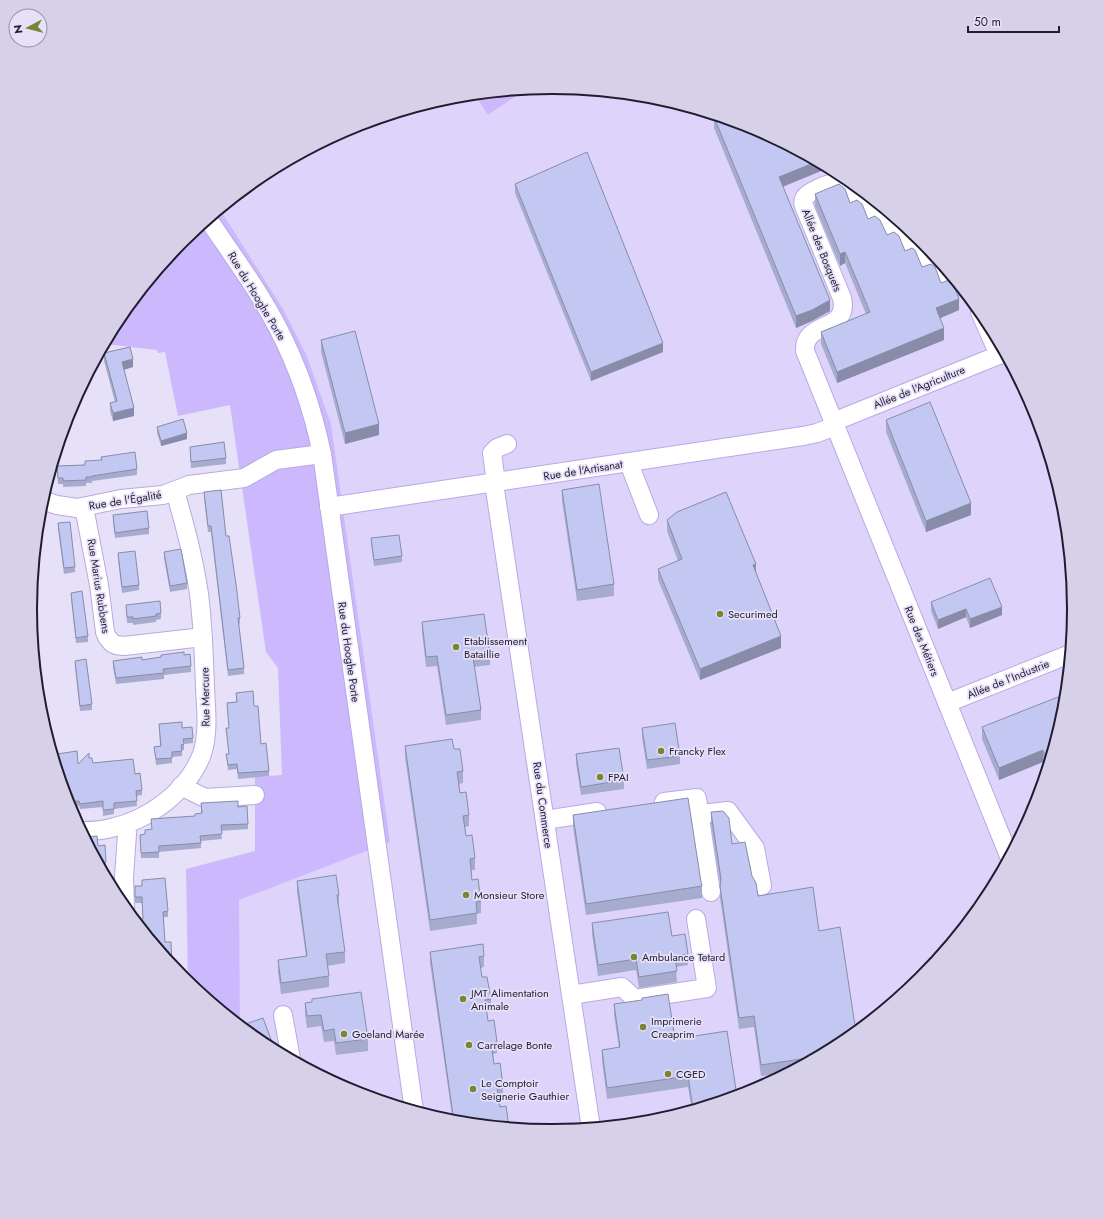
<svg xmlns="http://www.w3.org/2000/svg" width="1104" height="1219" font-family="Jost,sans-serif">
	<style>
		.built { fill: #ded4fb }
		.green { fill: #ccb8fc }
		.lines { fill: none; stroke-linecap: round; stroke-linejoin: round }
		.minor-casing { stroke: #b9a9e2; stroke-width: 20 }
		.minor { stroke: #fff; stroke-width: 18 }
		.wall { fill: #a7accf }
		.shaded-wall { fill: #888ca9 }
		.building { fill: #c2c8f1; stroke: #888ca9 }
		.poi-dot { fill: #788533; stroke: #e6e0f8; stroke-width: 1.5 }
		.labels { text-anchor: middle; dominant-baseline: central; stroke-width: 3.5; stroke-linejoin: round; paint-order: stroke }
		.street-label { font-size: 11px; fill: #221c31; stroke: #e6e0f8 }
		.poi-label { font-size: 11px; fill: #221c31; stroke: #e6e0f8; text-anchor: start }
		.rim { fill: none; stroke: #221c31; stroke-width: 2 }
	</style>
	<rect width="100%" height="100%" fill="#e6e0f8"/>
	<path class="built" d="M552 88 654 98 752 127 842 176 921 241 986 320 1034 410 1064 508 1074 610 1064 712 1034 809 986 900 921 979 842 1044 752 1092 654 1122 552 1131 450 1121 352 1092 262 1043 240 1026 238 900 390 841 283 309 223 214 196 233 195 231 262 175 352 127 450 97 475 95 489 115 525 90Z"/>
	<g class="green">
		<path d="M525 90 488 115 475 95Z"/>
		<path d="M223 214 283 309 306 354 331 424 390 842 239 900 240 1026 188 983 186 869 255 851V777L282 775 278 668 266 652 230 405 178 416 165 352 158 353 157 350 105 344 118 319 183 240 195 231 196 233Z"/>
	</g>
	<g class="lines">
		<defs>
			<g id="minor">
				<path d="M208 219C233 256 259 291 279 330 299 369 313 411 322 454L414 1111"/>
				<path d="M959 286 844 186C841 184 838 183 835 183 829 183 808 192 805 197 803 200 803 203 804 206L842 298C850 333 803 320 805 351L1009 856"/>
				<path d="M980 312 999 355"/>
				<path d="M833 422 1004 353"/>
				<path d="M629 463 649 515"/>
				<path d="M494 483 591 1128"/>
				<path d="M496 483 492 453 497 448 507 444"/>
				<path d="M42 500 57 505 77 508 121 499 163 495 189 485 244 478 276 460 322 454"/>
				<path d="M84 507 99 585 105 632 107 637 112 643 116 645 124 646 203 637"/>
				<path d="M329 507 803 436 817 433 835 426"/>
				<path d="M947 703 1070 654"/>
				<path d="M181 786 205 798 255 795"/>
				<path d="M664 802 697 798 711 892"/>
				<path d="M701 814 728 811 755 848 762 886"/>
				<path d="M545 820 597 812"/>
				<path d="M81 831C91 831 102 831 111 828 149 820 188 791 202 754 209 733 206 709 205 688 204 656 203 625 199 594 194 559 185 525 175 491"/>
				<path d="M125 908 124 877 127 834 126 824"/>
				<path d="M571 995 622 987 635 999 707 988 696 919"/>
				<path d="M283 1015 291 1059"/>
			</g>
		</defs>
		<use href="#minor" class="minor-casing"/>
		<use href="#minor" class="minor"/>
	</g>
	<g class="wall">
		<path d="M714 117 821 171 783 187 830 311 812 321 796 328 714 128Z"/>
		<path d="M515 184 663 352 591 381 515 193Z"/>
		<path d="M815 194 850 203 905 251 922 267 941 283 959 310 940 318 944 340 837 383 821 344V332L866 314 845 263 840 266 815 206Z"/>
		<path d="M321 340 379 435 345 444 321 352Z"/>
		<path d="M104 353 133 367 124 370 134 416 113 421 110 411V403L115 402 104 361Z"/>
		<path d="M886 420 971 515 926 532 886 432Z"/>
		<path d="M157 427 187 439 161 446 157 433Z"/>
		<path d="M190 447 226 458V464L191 468 190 452Z"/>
		<path d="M101 457 137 469V475L92 481V483H86V486L63 487V484H58L57 466 85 465 101 460Z"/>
		<path d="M562 490 614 584V596L577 601 562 501Z"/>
		<path d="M204 492 226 536 240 618V623L239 624 244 668V674L228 676 211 532H208L204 498Z"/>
		<path d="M113 515 149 528V534L115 538 113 521Z"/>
		<path d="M667 520 756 572 781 648 700 680 658 580V569L678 561 667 531Z"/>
		<path d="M58 523 75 567V572L64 574 58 529Z"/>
		<path d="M371 538 402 556V562L374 566 371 543Z"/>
		<path d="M164 552 187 583V589L170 592 164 558Z"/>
		<path d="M118 553 139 585V590L122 593 118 559Z"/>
		<path d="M71 593 88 636V642L76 643 71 599Z"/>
		<path d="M931 602 1002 615 970 628 966 617 938 629 931 611Z"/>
		<path d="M126 605 161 613V619L156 620V622L133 625V623H127Z"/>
		<path d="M422 622 490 655V665L474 667 481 710V720L446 725 437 666 426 667 422 632Z"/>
		<path d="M184 655 191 666V672L164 675V679L116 684 113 667V661L142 660Z"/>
		<path d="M75 661 92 704V710L80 711 75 667Z"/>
		<path d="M236 693 254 706 261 744 269 771V776L238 779 237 769 228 770 226 754H229L226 728H229L227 703 236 702Z"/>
		<path d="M1064 712 1046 770 1043 762 999 780 982 739V727Z"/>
		<path d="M159 724 182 728 193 738V743L184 744V750H182V756L172 757V763L156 765 154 747 160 746Z"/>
		<path d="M642 728 680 756V764L647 769 642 737Z"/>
		<path d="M405 746 454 749 463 771V783L459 784 460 793 469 815V826L465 827 466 836 475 858V870H471L472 880 481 901V913L477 914V924L430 931 405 757Z"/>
		<path d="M57 754 78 764 89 758 93 763 135 774 142 790V795L136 796 137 806 114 809V814L103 816V807L80 809 79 806 69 807 58 772Z"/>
		<path d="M576 754 624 780V789L581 795 576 763Z"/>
		<path d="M201 803 238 807 248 824V829L221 831 222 839 201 841V848L159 852V858H141L140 835 145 834V830L152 829 151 819 195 816 201 813Z"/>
		<path d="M711 812 732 844 752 876 758 896 819 931 842 1044 788 1073 761 1076 754 1027 739 1029 720 898V883L711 824Z"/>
		<path d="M573 815 701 882 702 886V898L586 915 573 827Z"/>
		<path d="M85 839 98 846 106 862V868H101Z"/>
		<path d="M297 881 339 895V906H338L345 952V963L327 966 329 976V987L281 994 278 972V960L306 956 297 892Z"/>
		<path d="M135 886H142L168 911V917H163L165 942 172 966 136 922 143 919 142 903H135Z"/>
		<path d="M592 923 672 936 688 954V965L676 967 677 982 639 988 636 970 598 976 592 934Z"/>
		<path d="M430 952 484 956V967L480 968 482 977 491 999V1010L487 1011 488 1021 497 1042V1053L493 1054 494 1064 503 1085V1096L499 1097 500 1107 509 1127 453 1122 430 963Z"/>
		<path d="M305 1003 368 1039V1051L336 1055 334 1041 324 1042 321 1026 307 1028 305 1014Z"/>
		<path d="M614 1004 675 1039 737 1096 692 1110 688 1087 607 1099 602 1061V1050L619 1048 614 1015Z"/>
	</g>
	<g class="shaded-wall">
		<path d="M816 162 826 167 821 171 779 188V177Z"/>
		<path d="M845 252V263L840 266V254Z"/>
		<path d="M959 299V310L936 320V308Z"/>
		<path d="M830 300V311L812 321 796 328V316Z"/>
		<path d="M944 328V340L837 383V372Z"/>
		<path d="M663 343V352L591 381V372Z"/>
		<path d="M133 359V367L122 370V362Z"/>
		<path d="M134 408V416L113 421V413Z"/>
		<path d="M379 424V435L345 444V433Z"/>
		<path d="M187 433V439L161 446V441Z"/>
		<path d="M971 503V515L926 532V521Z"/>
		<path d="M756 564V575L753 565Z"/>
		<path d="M1002 607V615L970 628V619Z"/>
		<path d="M966 609V617L938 629V620Z"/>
		<path d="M781 636V648L700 680V669Z"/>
		<path d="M1043 750V762L999 780V768Z"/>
	</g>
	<g class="building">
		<path d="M716 116 752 127 816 162 779 177 830 300 812 310 796 316 714 117Z"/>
		<path d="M587 152 663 343 591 372 515 184Z"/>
		<path d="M839 184 845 189 850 203 857 200 862 204 868 219 875 216 880 220 887 235 894 232 899 236 905 251 912 248 915 250 922 267 931 264 935 267 941 283 949 280 953 283 959 299 936 308 944 328 837 372 821 332 870 312 845 252 840 254 815 194Z"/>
		<path d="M355 331 379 424 345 433 321 340Z"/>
		<path d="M130 347 133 359 122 362 134 408 113 413 110 403 117 401 104 353Z"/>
		<path d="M930 402 971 503 926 521 886 420Z"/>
		<path d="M183 419 187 433 161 441 157 427Z"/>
		<path d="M224 442 226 458 191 462 190 447Z"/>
		<path d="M135 452 137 469 92 476V477H86V480L63 481V478H58L57 466 85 465V461L102 460 101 457Z"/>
		<path d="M599 484 614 584 577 590 562 490Z"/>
		<path d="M221 490 226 536H229L236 584 240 618H238L244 668 228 670 211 526H208L204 492Z"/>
		<path d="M726 492 756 564 753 565 781 636 700 669 658 569 682 559 667 520 677 512Z"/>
		<path d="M147 511 149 528 115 533 113 515Z"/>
		<path d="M70 522 75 567 64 568 58 523Z"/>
		<path d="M399 535 402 556 374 560 371 538Z"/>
		<path d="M181 549 187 583 170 586 164 552Z"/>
		<path d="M135 551 139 585 122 587 118 553Z"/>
		<path d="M990 578 1002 607 970 619 966 609 938 620 931 602Z"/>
		<path d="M82 591 88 636 76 638 71 593Z"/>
		<path d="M160 601 161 613 156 614V616L133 619V617H127L126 605Z"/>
		<path d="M484 614 490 655 473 657 481 710 446 715 437 656 426 657 422 622Z"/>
		<path d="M184 652V655L190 654 191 666 163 669 164 673 116 678 113 661 142 657V660L161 657V655Z"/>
		<path d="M86 659 92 704 80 706 75 661Z"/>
		<path d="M253 691 254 706H258L261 744 266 743 269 771 238 773 237 764 228 765 226 754H229L226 728H229L227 703 237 702 236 693Z"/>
		<path d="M1058 697 1064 712 1048 763 1043 750 999 768 982 727Z"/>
		<path d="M182 722V728L192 727 193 738 183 739 184 744 181 745 182 751 172 752V758L156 759 154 747 161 746 159 724Z"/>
		<path d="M675 723 680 756 647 760 642 728Z"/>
		<path d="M452 739 454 749H460L463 771 457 772 460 793 466 792 469 815 463 816 466 836 472 835 475 858 470 859 472 880 478 879 481 901 476 902 477 913 430 920 405 746Z"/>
		<path d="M619 748 624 780 581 787 576 754Z"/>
		<path d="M77 751 78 764 89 753V758H92L93 763 133 759 135 774 140 773 142 790 136 791 137 801 114 803V809L103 810V801L80 804 79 801 68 802 59 774 57 754Z"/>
		<path d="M688 798 701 882 702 886 586 904 573 815Z"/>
		<path d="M238 801V807L247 806 248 824 221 825 222 834 200 836 201 843 159 846V852L141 853 140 835 145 834V830L152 829 151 819 195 816V814L202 813 201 803Z"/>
		<path d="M723 811 729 818 732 844 745 842 752 876 756 883 758 896 813 887 819 931 840 927 856 1032 842 1044 815 1058V1057L761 1065 754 1016 739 1018 720 886 721 879 711 812Z"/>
		<path d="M97 836 98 846 105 845 106 862 98 863 85 837Z"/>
		<path d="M336 875 339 895H337L345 952 326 954 329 976 281 983 278 960 307 956 297 881Z"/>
		<path d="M165 878 168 911 163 912 165 942H171L172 966 149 937V935H147V930H143L136 922V920L143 919 142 897H135V886H142V880Z"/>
		<path d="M668 912 672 936 685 934 688 954 675 956 677 971 639 977 636 959 598 965 592 923Z"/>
		<path d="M483 944 484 956 479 957 482 977H487L491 999 485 1000 488 1021 494 1020 497 1042 491 1043 494 1064 500 1063 503 1085 497 1086 500 1107 506 1106 509 1127 454 1122 430 952Z"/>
		<path d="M361 992 368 1039 336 1043 334 1029 324 1031 321 1015 307 1016 305 1003 312 1002V999Z"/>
		<path d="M668 994 675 1039 727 1031 737 1096 698 1108 693 1109 688 1076 607 1088 602 1050 620 1047 614 1004 642 1000V998Z"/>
		<path d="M263 1018 275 1050 262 1043 240 1026Z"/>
		<path d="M375 1092 376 1099 361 1094Z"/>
	</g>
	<g class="poi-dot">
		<circle cx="720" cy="614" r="4"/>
		<circle cx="456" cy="647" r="4"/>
		<circle cx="661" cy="751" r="4"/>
		<circle cx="600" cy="777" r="4"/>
		<circle cx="466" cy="895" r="4"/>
		<circle cx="634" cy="957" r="4"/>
		<circle cx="463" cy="999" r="4"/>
		<circle cx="643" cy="1027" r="4"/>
		<circle cx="344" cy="1034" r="4"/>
		<circle cx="469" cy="1045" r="4"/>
		<circle cx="668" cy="1074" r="4"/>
		<circle cx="473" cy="1089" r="4"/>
	</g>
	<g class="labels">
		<g class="street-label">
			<text transform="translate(822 250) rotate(68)">Allée des Bosquets</text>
			<text transform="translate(257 296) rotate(59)">Rue du Hooghe Porte</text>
			<text transform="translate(919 387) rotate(-22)">Allée de l'Agriculture</text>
			<text transform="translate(583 470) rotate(-9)">Rue de l'Artisanat</text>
			<text transform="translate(125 500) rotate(-9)">Rue de l'Égalité</text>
			<text transform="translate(99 586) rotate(81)">Rue Marius Rubbens</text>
			<text transform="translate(922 641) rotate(68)">Rue des Métiers</text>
			<text transform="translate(349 652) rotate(82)">Rue du Hooghe Porte</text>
			<text transform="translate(1008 679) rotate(-22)">Allée de l’Industrie</text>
			<text transform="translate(205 697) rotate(-91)">Rue Mercure</text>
			<text transform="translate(543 805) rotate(82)">Rue du Commerce</text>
		</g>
		<g class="poi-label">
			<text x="728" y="614">Securimed</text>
			<text x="464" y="641">Etablissement<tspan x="464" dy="13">Bataillie</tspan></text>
			<text x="669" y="751">Francky Flex</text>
			<text x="608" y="777">FPAI</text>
			<text x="474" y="895">Monsieur Store</text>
			<text x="642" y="957">Ambulance Tetard</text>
			<text x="471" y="993">JMT Alimentation<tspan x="471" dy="13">Animale</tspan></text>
			<text x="651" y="1021">Imprimerie<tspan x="651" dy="13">Creaprim</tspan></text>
			<text x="352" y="1034">Goeland Marée</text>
			<text x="477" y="1045">Carrelage Bonte</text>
			<text x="676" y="1074">CGED</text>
			<text x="481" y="1083">Le Comptoir<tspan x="481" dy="13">Seignerie Gauthier</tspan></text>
		</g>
	</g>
	<path d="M0 0H1104V1219H0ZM37 609a515 515 0 1 1 1030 0a515 515 0 1 1-1030 0Z" fill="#d6d0e8" fill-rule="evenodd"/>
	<path class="rim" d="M37 609a515 515 0 1 1 1030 0a515 515 0 1 1-1030 0Z"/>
	<g transform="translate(28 28) rotate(263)"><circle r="19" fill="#e6e0f8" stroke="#9892a8"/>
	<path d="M0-3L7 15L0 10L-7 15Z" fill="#788533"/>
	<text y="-6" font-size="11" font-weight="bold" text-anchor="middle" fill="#221c31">N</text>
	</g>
	<path d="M968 26v6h91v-6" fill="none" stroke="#221c31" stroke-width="2"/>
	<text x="974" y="26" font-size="12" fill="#221c31" stroke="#e6e0f8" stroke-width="3" paint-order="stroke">50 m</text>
</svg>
